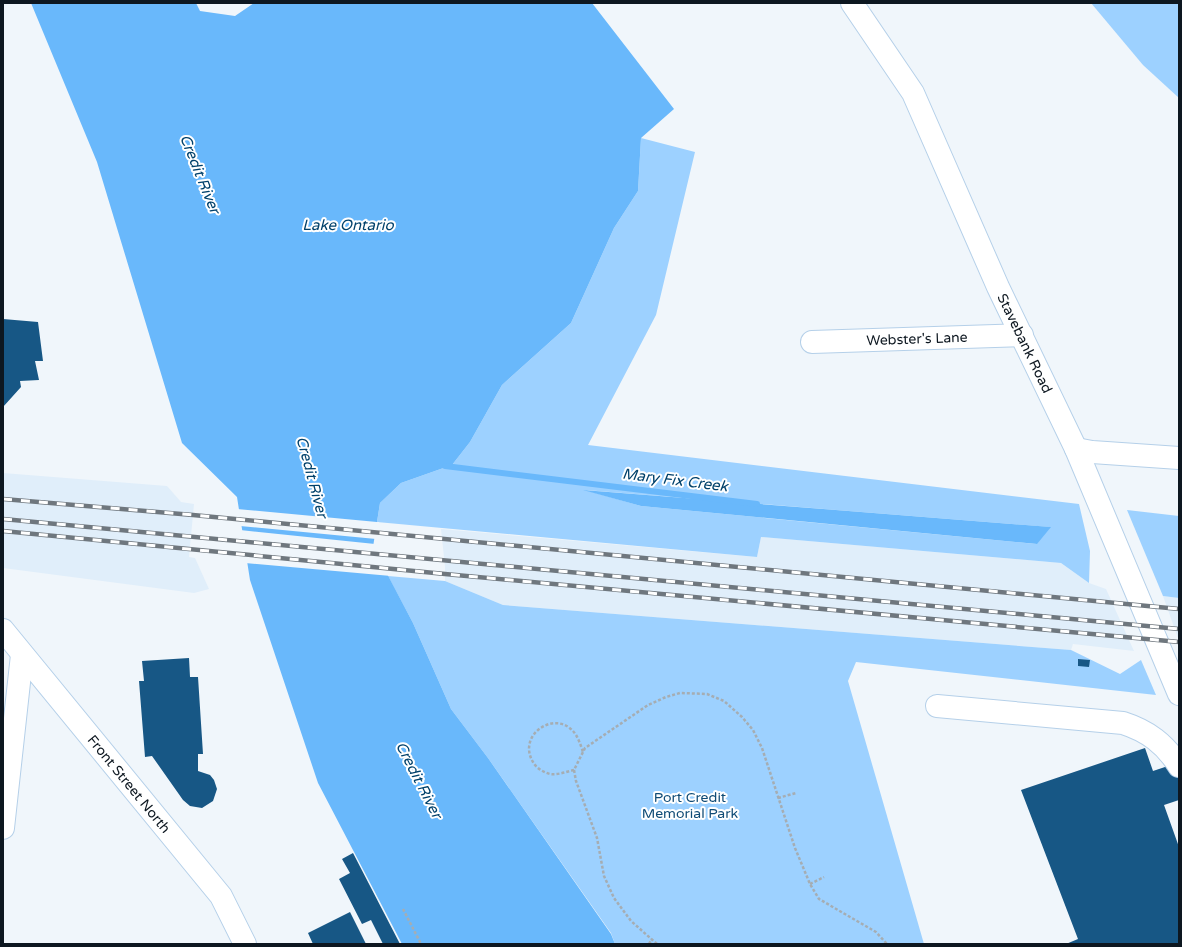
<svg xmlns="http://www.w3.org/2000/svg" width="1182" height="947" font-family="'Varela Round',sans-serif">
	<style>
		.built { fill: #e0eefa }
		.green { fill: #9dd1ff; fill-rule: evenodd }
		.water { fill: #69b8fb }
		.pier { fill: #f0f6fb }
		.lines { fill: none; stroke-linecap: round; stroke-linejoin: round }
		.stream { stroke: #69b8fb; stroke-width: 6 }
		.building { fill: #175785 }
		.minor-casing { stroke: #b5d0e9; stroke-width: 24 }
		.path { stroke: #a5adb3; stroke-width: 2.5; stroke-dasharray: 3 2; stroke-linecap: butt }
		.minor { stroke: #fff; stroke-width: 22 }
		.rail-casing { stroke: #6f777e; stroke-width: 4.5 }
		.rail { stroke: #fff; stroke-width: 3; stroke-dasharray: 9; stroke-linecap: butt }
		.labels { text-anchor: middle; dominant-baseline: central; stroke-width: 4; stroke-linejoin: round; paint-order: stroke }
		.street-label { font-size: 14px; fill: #0d1720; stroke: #fff }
		.park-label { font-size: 14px; fill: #0f4b76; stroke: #fff }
		.water-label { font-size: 15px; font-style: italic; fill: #00416b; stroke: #fff }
	</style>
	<rect width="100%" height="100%" fill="#f0f6fb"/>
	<g class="built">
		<path d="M3 473 167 486 181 502 194 504 189 557 195 558 209 589 194 593 3 568Z"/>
		<path d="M441 529 757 557 761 537 1061 563 1089 583 1106 589 1134 651 1073 644 1071 650 503 605 445 581V567Z"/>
		<path d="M1163 596 1179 598V641Z"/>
	</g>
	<g class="green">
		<path d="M1091 3H1179V98L1143 65Z"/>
		<path d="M641 138 695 152 656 315 588 445 1079 504 1090 551 1089 583 1061 563 761 537 757 557 377 522 380 503 401 483 452 465 470 442 502 385 571 323 614 228 638 191ZM585 490 1050 527 1036 544 641 506Z"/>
		<path d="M1127 510 1179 516V598L1163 596Z"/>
		<path d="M388 576 445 581 503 605 1071 650 1120 674 1141 660 1156 695 856 662 848 681 924 944H615L611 933 488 758 451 709 413 623Z"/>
	</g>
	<g class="water">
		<path d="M31 3H196L200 11 235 16 254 3H592L674 109 641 138 638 191 614 228 571 323 502 385 470 442 452 465 401 483 380 503 373 547 413 623 451 709 488 758 611 934 615 944H402L318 783 250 580 237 497 182 443 97 162Z"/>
		<path d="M583 490 1051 527 1037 544 641 506Z"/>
	</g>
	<g class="pier">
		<path d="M237 509 377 522H379L376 539 240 526Z"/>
		<path d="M240 530 375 544 391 576 245 563Z"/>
	</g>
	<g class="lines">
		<path class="stream" d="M445 466 757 504"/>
	</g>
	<g class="building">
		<path d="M3 319 38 322 43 361H35L39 380 20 381 21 387 3 407Z"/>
		<path d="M189 658 190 677H198L203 754H198V771L210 775 214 780 217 789 213 801 202 808 190 806 183 800 152 756 145 757 139 681H144L142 661Z"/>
		<path d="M1078 659 1090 660 1089 667 1078 666Z"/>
		<path d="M1145 748 1153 771 1174 764 1179 779V800L1164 805 1179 847V944H1066L1078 939 1021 790Z"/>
		<path d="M353 853 400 944H383L371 920 362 924 339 879 350 873 342 859Z"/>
		<path d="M350 912 366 944H313L308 933Z"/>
	</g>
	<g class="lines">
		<defs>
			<g id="minor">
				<path id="s1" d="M852 3 913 93 998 287 1076 449 1179 694"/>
				<path id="s2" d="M812 342 1022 335"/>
				<path d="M1076 449 1092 452 1179 458"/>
				<path id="s3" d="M3 630 221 896 245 944"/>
				<path d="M937 706 1123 723C1148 731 1165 744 1179 766"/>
				<path d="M3 828 22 655"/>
			</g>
		</defs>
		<use href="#minor" class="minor-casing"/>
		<g class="path">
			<path d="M574 770C566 772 558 775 550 774 543 772 536 768 533 762 516 734 558 707 576 735 579 740 581 746 583 752"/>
			<path d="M778 798 796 793"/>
			<path d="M810 884 824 877"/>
			<path d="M403 909 421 944"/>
			<path d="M649 944 652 939"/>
			<path d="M657 944 631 921 614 898 604 876 597 838 576 781 574 770 585 748 648 705 666 697 680 693 707 694 724 701 742 717 753 730 762 748 795 848 810 884 819 899 876 932 887 944"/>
		</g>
		<use href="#minor" class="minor"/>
		<defs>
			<g id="rail">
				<path d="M3 499 193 515 1179 609"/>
				<path d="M3 519 1179 629"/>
				<path d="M3 531 445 574 1179 642"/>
			</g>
		</defs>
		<use href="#rail" class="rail-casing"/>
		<use href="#rail" class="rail"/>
	</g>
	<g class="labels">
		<g class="street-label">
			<text stroke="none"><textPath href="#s2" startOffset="105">Webster's Lane</textPath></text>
			<text stroke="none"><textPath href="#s1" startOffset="383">Stavebank Road</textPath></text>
			<text stroke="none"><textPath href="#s3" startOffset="199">Front Street North</textPath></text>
		</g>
		<g class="park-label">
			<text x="690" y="797">Port Credit<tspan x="690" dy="16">Memorial Park</tspan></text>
		</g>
		<g class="water-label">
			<text transform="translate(200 174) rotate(68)">Credit River</text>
			<text x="348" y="225">Lake Ontario</text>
			<text transform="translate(312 477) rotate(75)">Credit River</text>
			<text transform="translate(675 480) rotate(7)">Mary Fix Creek</text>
			<text transform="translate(419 780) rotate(63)">Credit River</text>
		</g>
	</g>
	<rect width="1182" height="947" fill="none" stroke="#0d1720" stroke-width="8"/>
</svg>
